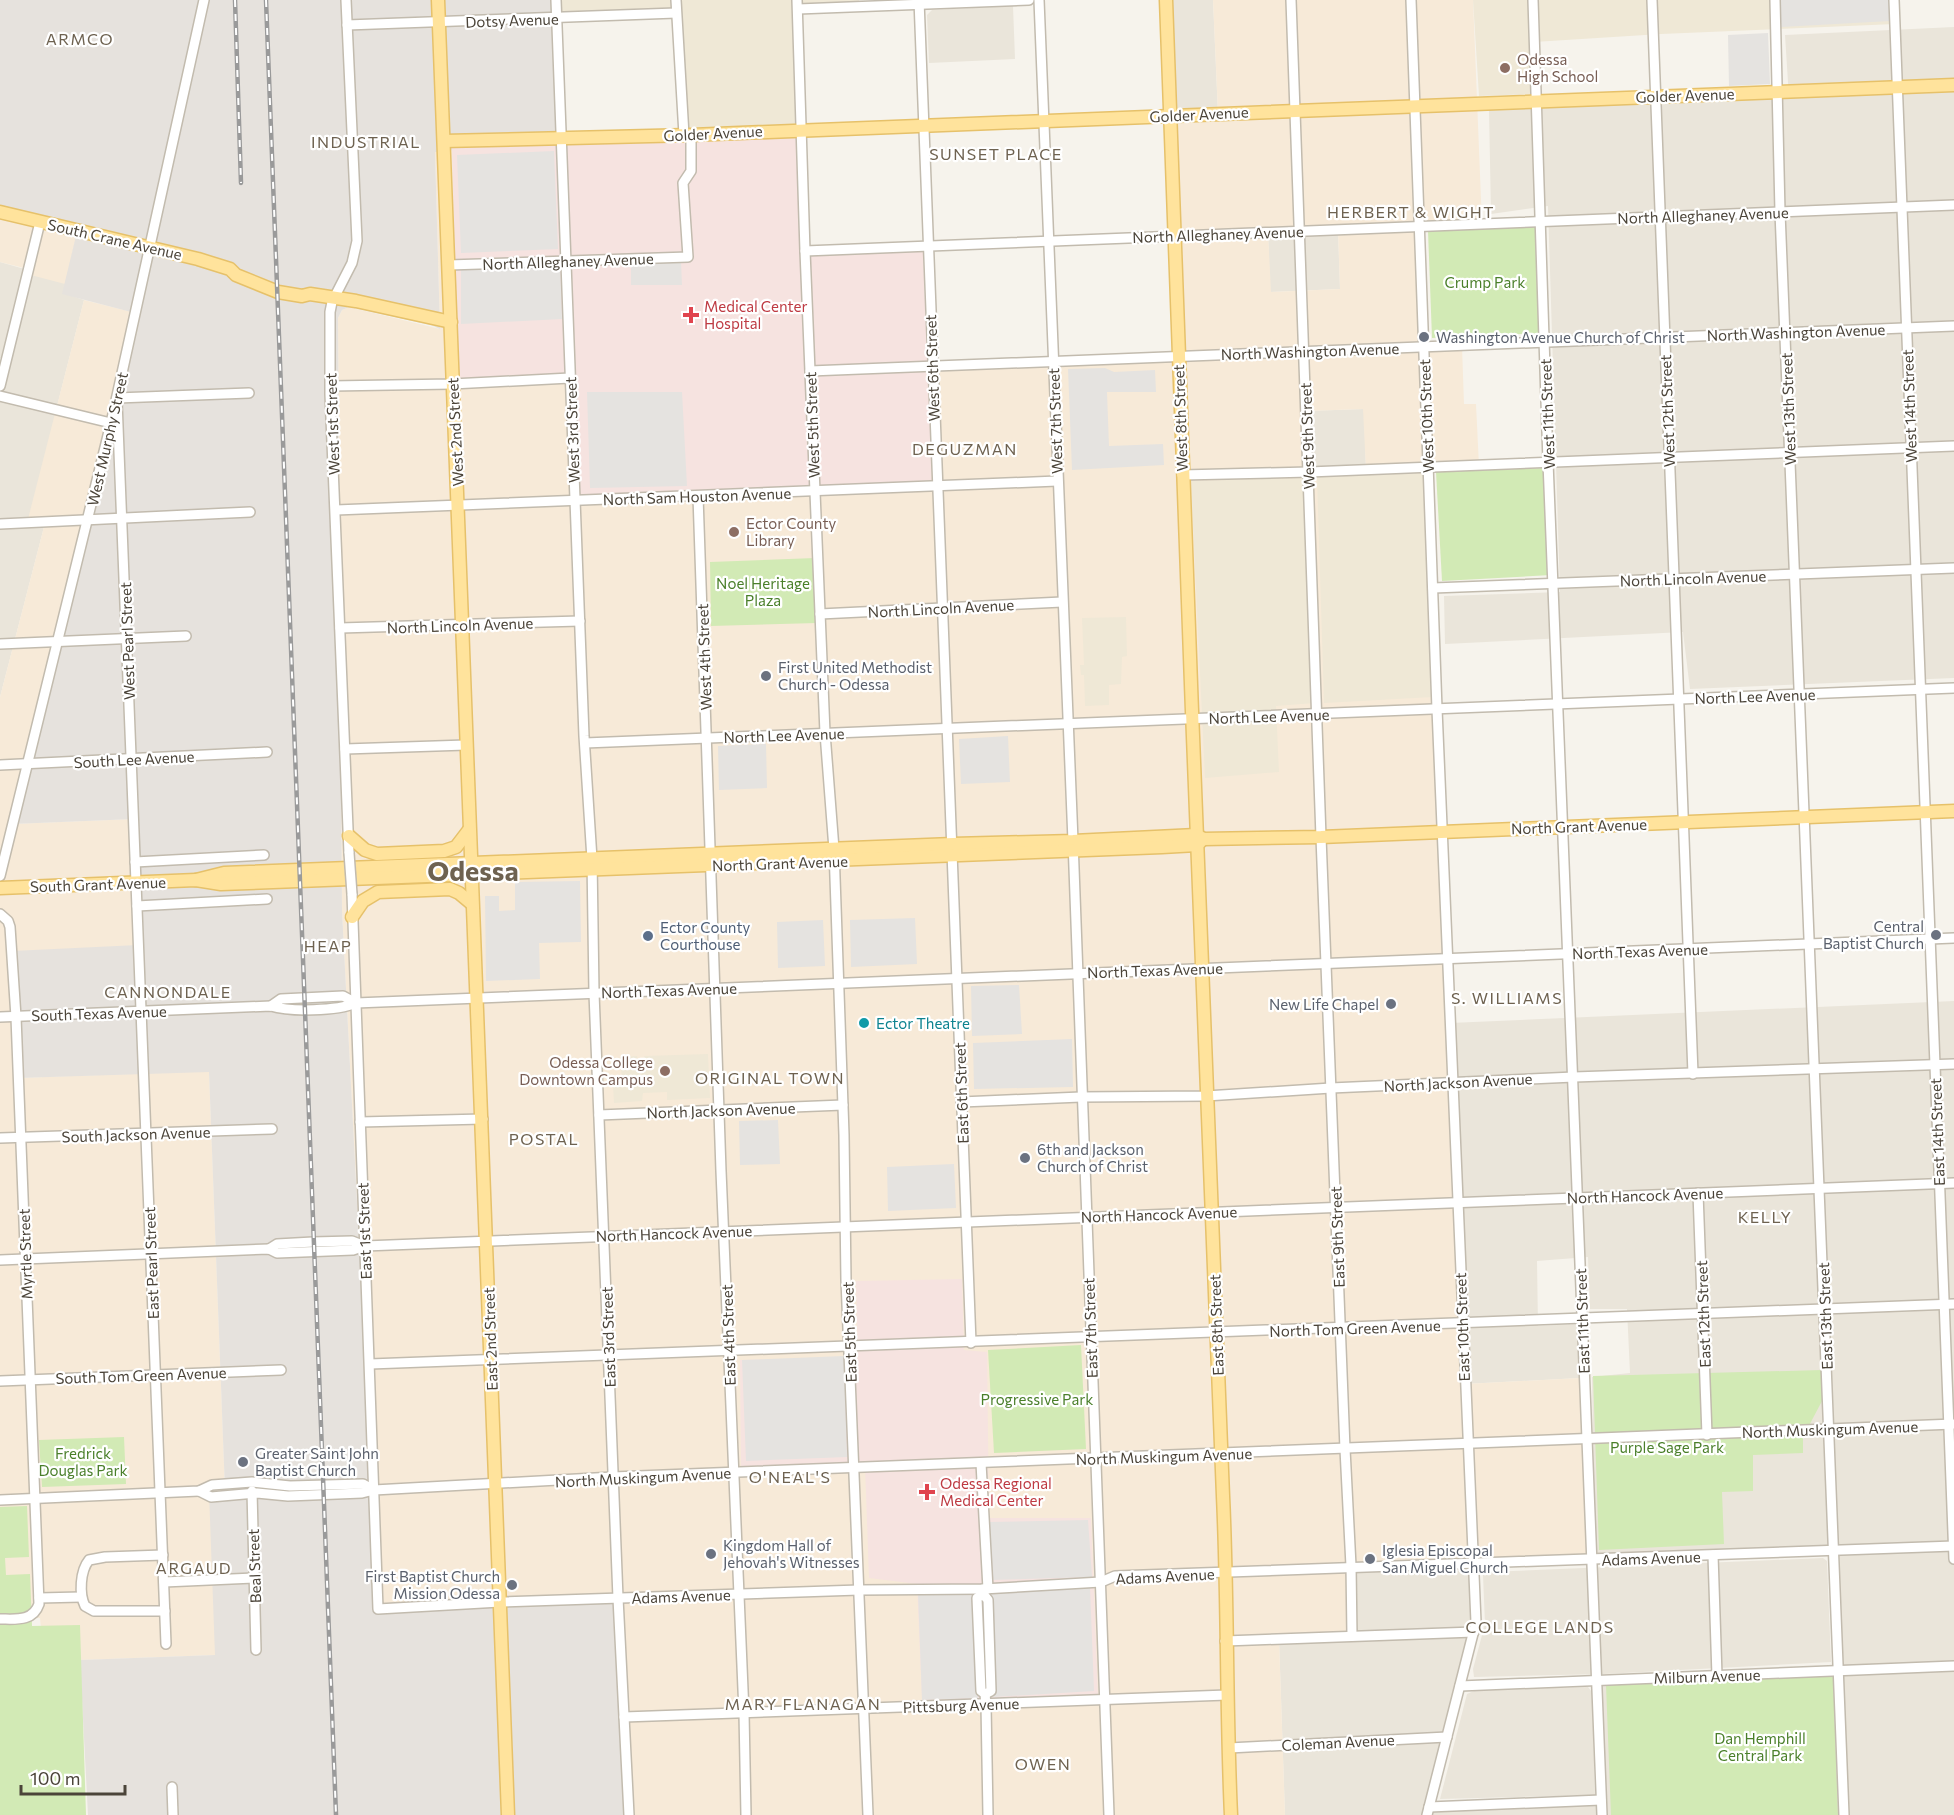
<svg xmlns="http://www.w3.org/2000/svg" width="1954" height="1815" font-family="Commissioner,sans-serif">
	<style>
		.residential { fill: #eae5da }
		.commercial { fill: #f7ead8; fill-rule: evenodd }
		.industrial { fill: #e6e2dd }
		.education { fill: #efe8d6 }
		.medical { fill: #f6e3e0 }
		.green { fill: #d2eab5 }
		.parking { fill: #e5e3e0 }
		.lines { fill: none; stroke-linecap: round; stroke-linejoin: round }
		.minor-casing { stroke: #c2bbae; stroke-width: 12 }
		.major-casing { stroke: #e6c16a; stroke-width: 15 }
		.minor { stroke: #fff; stroke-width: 9 }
		.major { stroke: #ffe39c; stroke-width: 12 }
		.rail-casing { stroke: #9a9a9a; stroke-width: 4.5 }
		.rail { stroke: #fff; stroke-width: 2; stroke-dasharray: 7; stroke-linecap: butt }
		.minor-bridge-casing { stroke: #c2bbae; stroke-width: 12; stroke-linecap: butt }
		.minor-bridge { stroke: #fff; stroke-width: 9 }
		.education-dot { fill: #8d6e63; stroke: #fff; stroke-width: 2 }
		.health-dot { fill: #e0444e; stroke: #fff; stroke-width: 2 }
		.worship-dot { fill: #6b7280; stroke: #fff; stroke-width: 2 }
		.service-dot { fill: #5c6f8a; stroke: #fff; stroke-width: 2 }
		.culture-dot { fill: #0f9aa8; stroke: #fff; stroke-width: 2 }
		.labels { text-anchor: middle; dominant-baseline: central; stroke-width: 4.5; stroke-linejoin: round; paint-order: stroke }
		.street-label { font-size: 15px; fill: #4b4439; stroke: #fff }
		.education-label { font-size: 15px; fill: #785e54; stroke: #fff; text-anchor: start }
		.park-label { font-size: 15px; fill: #4a7f2a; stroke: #fff }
		.health-label { font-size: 15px; fill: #be3a42; stroke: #fff; text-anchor: start }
		.worship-label { font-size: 15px; fill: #5b616d; stroke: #fff; text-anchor: start }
		.service-label { font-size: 15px; fill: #4e5e75; stroke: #fff; text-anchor: start }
		.culture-label { font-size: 15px; fill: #0d838f; stroke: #fff; text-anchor: start }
		.neighbourhood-label { font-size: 16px; letter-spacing: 1.5px; fill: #6e6250; stroke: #fff }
		.town-label { font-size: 27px; font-weight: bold; fill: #6e6250; stroke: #fff }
	</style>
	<rect width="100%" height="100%" fill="#f6f3ec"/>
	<g class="residential">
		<path d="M1163 0H1213L1218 114 1168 116Z"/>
		<path d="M1013 6 1015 59 929 63 927 15 932 10Z"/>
		<path d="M1954 27V678L1690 689 1683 632 1445 644 1444 596 1560 592 1548 206 1491 214 1489 110 1766 97 1789 98 1785 35Z"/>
		<path d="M1338 229 1340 289 1270 292 1268 232Z"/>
		<path d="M77 232 63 293 84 300 56 410 45 523 0 697V386L6 360 0 358V262L28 270Z"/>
		<path d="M1364 409 1366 470 1309 472 1307 411Z"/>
		<path d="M1954 1001V1815H1285L1279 1639 1351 1570 1474 1564 1476 1622 1429 1806 1601 1800 1597 1680 1838 1671 1834 1551 1592 1560 1589 1499 1594 1498 1592 1377 1630 1373 1627 1309H1590L1588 1257 1537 1261 1538 1326 1578 1324 1580 1378 1465 1384 1450 1023Z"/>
		<path d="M1823 1558 1827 1561 1831 1662 1604 1674 1474 1677 1473 1669 1485 1624 1483 1575 1487 1572Z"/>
		<path d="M1588 1687 1592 1692 1595 1795 1440 1799 1467 1694 1476 1690Z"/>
	</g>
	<g class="commercial">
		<path d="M1213 0H1473L1482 224 1419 226 1423 347 1462 346 1464 404H1476L1479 466 1428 468 1465 1384 1580 1378 1592 1560 1351 1570 1352 1636 1279 1639 1285 1815H629L378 1609 342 911 338 318 342 310 349 307 440 329 435 151 551 140 571 381 1177 355 1168 116 1218 113ZM1338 230 1340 289 1271 292 1268 232ZM1363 409 1366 470 1309 472 1307 411Z"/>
		<path d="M0 213 77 232 65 284 27 274 28 269 0 262Z"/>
		<path d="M84 300 136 313 13 824 134 819 139 945 18 1078 209 1071 225 1491 215 1655 80 1660 41 1628 40 1618 0 1619V697L45 523H27Z"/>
	</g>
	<path class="industrial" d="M0 0H556L561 139 435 152 440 329 431 325 349 307 342 310 338 318 342 911 378 1609 618 1598 629 1815H88L80 1660 215 1655 209 1492 225 1491 209 1072 18 1078 12 951 138 945 134 819 13 824 135 313 62 294 77 232 0 213Z"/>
	<g class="education">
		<path d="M556 0H859V7L798 9 802 129 682 135 676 13 556 18Z"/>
		<path d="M1473 0H1894L1895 24 1661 34 1534 42 1533 94 1479 96Z"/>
		<path d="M1425 473 1433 697 1324 703 1317 477Z"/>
		<path d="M1304 478 1315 703 1276 706 1279 772 1205 778 1191 481Z"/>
		<path d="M1126 617 1127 656 1122 657 1121 684 1109 685V705L1085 706 1084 675H1081L1080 665H1084L1082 618Z"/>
		<path d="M708 1054 710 1098 667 1100V1092L643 1093 642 1101 614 1103 613 1086 632 1084 631 1080H622L620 1057 637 1056 638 1063 645 1062 644 1056Z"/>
	</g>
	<g class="medical">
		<path d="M797 134 801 254 923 252 932 482 579 496 576 377 458 380 452 147Z"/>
		<path d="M962 1279 964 1350 987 1352 989 1518H1091L1098 1696 922 1700 917 1584 869 1578 865 1465 741 1469 740 1360 858 1358 856 1281Z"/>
	</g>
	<g class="green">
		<path d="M1537 226 1542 333 1432 338 1428 231Z"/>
		<path d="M1546 468 1551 575 1442 581 1436 472Z"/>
		<path d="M815 558 817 623 711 626 710 562Z"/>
		<path d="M1081 1345 1086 1449 994 1453 988 1350Z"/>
		<path d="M1822 1370V1401L1803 1437V1453L1753 1455V1491L1722 1492 1724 1544 1599 1550 1593 1376Z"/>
		<path d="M124 1437 126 1484 42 1487 39 1440Z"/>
		<path d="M27 1506 29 1557 5 1558 6 1575 30 1574 32 1626 80 1625 86 1815H0V1507Z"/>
		<path d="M1833 1675 1838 1815H1611L1606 1685Z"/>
	</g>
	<g class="parking">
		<path d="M1781 0H1889L1890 21 1781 27Z"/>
		<path d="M1768 33 1770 84 1729 86 1728 35Z"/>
		<path d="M554 151 558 249 461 253 457 155Z"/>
		<path d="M681 262 682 285H631V263Z"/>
		<path d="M560 264 562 319 461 324V267Z"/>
		<path d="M1105 368 1114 372 1155 370 1156 392H1107L1109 446 1163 444 1164 465 1072 470 1068 369Z"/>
		<path d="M587 392H682L687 486 590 488Z"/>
		<path d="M1008 736 1010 782 961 784 959 739Z"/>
		<path d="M766 744 767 788 719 790 718 746Z"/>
		<path d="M580 881 581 942 539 943 540 979 486 981 485 896H499V911L515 910V882Z"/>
		<path d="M915 918 917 964 851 967 850 920Z"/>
		<path d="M823 920 825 966 778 968 777 922Z"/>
		<path d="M1019 985 1022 1034 972 1036 971 986Z"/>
		<path d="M1072 1039 1073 1087 974 1089 973 1043Z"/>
		<path d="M778 1120 780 1164 740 1165 739 1121Z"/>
		<path d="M954 1164 956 1208 888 1211 887 1167Z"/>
		<path d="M844 1356 847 1457 746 1461 742 1360Z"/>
		<path d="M1088 1520 1092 1577 990 1580 988 1522Z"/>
		<path d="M1090 1587 1094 1691 993 1697 990 1593Z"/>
		<path d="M974 1591 978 1698 922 1700 918 1593Z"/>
	</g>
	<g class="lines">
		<defs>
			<g id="minor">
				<path d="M346 0 357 241 352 263 332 302 330 312V394L349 853"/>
				<path d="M556 0 584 736 592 859 594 993 618 1598 629 1815"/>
				<path d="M676 0 684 135"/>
				<path d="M797 0 805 251 825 733 834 849 844 1135 846 1280 868 1815"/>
				<path d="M919 0 971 1343"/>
				<path d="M1039 0 1073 841 1109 1815"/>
				<path d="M1291 0 1321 837 1345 1449 1351 1566 1352 1636"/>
				<path d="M1411 0 1437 709 1476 1622 1427 1815"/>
				<path d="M1533 0 1548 462 1602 1815"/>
				<path d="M1652 0 1693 1074"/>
				<path d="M1775 0 1780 212 1844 1815"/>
				<path d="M1894 0 1954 1559"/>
				<path d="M798 9 1029 0"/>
				<path d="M347 25 676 13"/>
				<path d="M805 251 1954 205"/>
				<path d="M449 265 688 257 683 183 691 171V135"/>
				<path d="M810 371 1954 326"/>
				<path d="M0 386 40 222"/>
				<path d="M331 386 452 384 570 378"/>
				<path d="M0 396 111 423"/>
				<path d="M117 398 249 393"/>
				<path d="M117 401 166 1644"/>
				<path d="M1182 475 1309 472 1954 446"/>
				<path d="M698 496 721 1171 744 1713 746 1815"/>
				<path d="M336 510 1057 481"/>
				<path d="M0 524 250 512"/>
				<path d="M1433 588 1954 568"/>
				<path d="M820 614 1062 602"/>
				<path d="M340 628 580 621"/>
				<path d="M0 644 186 636"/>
				<path d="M585 743 1954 688"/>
				<path d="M345 749 466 745"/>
				<path d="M0 765 267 752"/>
				<path d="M135 862 264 855"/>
				<path d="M0 876 111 423 204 0"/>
				<path d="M352 894 378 1609 500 1602 859 1590 983 1589 1101 1582 1115 1576 1954 1546"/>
				<path d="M137 906 267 899"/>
				<path d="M0 914 8 921 10 927 16 1017 39 1604C33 1622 15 1619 0 1619"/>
				<path d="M271 1006 281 999 343 996 356 1003"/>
				<path d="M0 1017 271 1006C290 1012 337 1011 356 1003L1954 938"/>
				<path d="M961 1102 1081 1097 1206 1096 1331 1088 1574 1077 1954 1064"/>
				<path d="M599 1115 843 1105"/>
				<path d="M360 1122 483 1119"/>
				<path d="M0 1138 272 1129"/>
				<path d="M1698 1193 1707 1435"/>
				<path d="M269 1249 277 1244 313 1242 352 1241 365 1246"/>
				<path d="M0 1260 269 1249 277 1253 353 1250 365 1246 1954 1183"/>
				<path d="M370 1364 1954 1304"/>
				<path d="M0 1381 281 1370"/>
				<path d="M981 1463 988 1589"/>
				<path d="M199 1491 211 1497 257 1493 288 1496 362 1493 374 1490 613 1477 1954 1424"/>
				<path d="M252 1491 256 1650"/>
				<path d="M0 1500 199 1491 212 1485 252 1482 290 1486 363 1484 374 1490"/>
				<path d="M163 1555 105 1557 89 1560C80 1571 79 1594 85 1606L94 1611H165"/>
				<path d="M1713 1555 1717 1676"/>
				<path d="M164 1582 254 1578"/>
				<path d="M983 1589V1594L988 1600 991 1691 985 1694"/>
				<path d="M983 1594 977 1598 981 1691 985 1694 986 1705 988 1815"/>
				<path d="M39 1598 81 1597"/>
				<path d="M1225 1641 1474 1632"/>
				<path d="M1460 1686 1954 1666"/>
				<path d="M624 1717 1227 1695"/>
				<path d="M1229 1748 1447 1737"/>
				<path d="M172 1787 173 1815"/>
				<path d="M1429 1807 1601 1800"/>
			</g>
			<g id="major">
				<path d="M438 0 508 1815"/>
				<path d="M1166 0C1184 499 1202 997 1223 1496 1228 1602 1226 1709 1231 1815"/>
				<path d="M444 141 691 135 1954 85"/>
				<path d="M0 212 198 259 230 269 236 275 278 292 302 296 310 294 356 301 451 322"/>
				<path d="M349 836 365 850 377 854 444 851 456 847 469 830"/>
				<path d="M196 880 224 873 953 844 1073 841 1196 835 1204 839 1321 837 1954 811"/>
				<path d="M0 888 196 880 221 884 1162 847 1197 845 1201 841"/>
				<path d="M352 917 363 901 378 892 450 889 459 893 471 903"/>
			</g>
		</defs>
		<use href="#minor" class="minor-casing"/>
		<use href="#major" class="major-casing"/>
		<use href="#minor" class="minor"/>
		<use href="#major" class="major"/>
		<defs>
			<g id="rail">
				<path d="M235 0 241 183"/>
				<path d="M266 0 336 1815"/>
			</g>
		</defs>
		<use href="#rail" class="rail-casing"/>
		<use href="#rail" class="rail"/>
		<defs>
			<path id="minor-bridge" d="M349 853 352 894"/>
		</defs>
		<use href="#minor-bridge" class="minor-bridge-casing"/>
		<use href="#minor-bridge" class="minor-bridge"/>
	</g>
	<g class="education-dot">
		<circle cx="1505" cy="68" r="6"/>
		<circle cx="734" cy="532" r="6"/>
		<circle cx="665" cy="1071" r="6"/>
	</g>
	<g class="health-dot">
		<path d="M688 306h6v6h6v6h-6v6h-6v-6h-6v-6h6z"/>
		<path d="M924 1483h6v6h6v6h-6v6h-6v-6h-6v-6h6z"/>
	</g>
	<g class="worship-dot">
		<circle cx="1424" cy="337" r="6"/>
		<circle cx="766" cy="676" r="6"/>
		<circle cx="1936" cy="935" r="6"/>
		<circle cx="1391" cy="1004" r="6"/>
		<circle cx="1025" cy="1158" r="6"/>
		<circle cx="243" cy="1462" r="6"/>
		<circle cx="711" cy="1554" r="6"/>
		<circle cx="1370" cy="1559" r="6"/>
		<circle cx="512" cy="1585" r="6"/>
	</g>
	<circle class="service-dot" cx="648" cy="936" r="6"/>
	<circle class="culture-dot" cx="864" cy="1023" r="6"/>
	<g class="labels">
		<g class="street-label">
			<text transform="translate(512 20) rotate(-2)">Dotsy Avenue</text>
			<text transform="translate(1685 95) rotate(-2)">Golder Avenue</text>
			<text transform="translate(1199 114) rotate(-3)">Golder Avenue</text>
			<text transform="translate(713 133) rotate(-3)">Golder Avenue</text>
			<text transform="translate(1703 215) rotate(-2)">North Alleghaney Avenue</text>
			<text transform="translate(1218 234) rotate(-2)">North Alleghaney Avenue</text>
			<text transform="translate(115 239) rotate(13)">South Crane Avenue</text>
			<text transform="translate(568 261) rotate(-2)">North Alleghaney Avenue</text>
			<text transform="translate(1796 332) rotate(-2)">North Washington Avenue</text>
			<text transform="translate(1310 351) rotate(-2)">North Washington Avenue</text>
			<text transform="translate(932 368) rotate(-92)">West 6th Street</text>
			<text transform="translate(1909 406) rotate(-92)">West 14th Street</text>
			<text transform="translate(1788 409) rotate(-92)">West 13th Street</text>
			<text transform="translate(1667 411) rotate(-92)">West 12th Street</text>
			<text transform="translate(1547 414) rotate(-92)">West 11th Street</text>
			<text transform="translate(1426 416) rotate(-92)">West 10th Street</text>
			<text transform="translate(1180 418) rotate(-92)">West 8th Street</text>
			<text transform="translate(1055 421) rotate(-92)">West 7th Street</text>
			<text transform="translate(332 424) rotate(-92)">West 1st Street</text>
			<text transform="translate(812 425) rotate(-92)">West 5th Street</text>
			<text transform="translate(572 430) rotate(-92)">West 3rd Street</text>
			<text transform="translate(455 432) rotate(-93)">West 2nd Street</text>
			<text transform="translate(1307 436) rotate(-92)">West 9th Street</text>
			<text transform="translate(107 439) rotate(-77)">West Murphy Street</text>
			<text transform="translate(697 496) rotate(-2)">North Sam Houston Avenue</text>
			<text transform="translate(1693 578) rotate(-2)">North Lincoln Avenue</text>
			<text transform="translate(941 608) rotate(-3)">North Lincoln Avenue</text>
			<text transform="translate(460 625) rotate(-2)">North Lincoln Avenue</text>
			<text transform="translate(127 641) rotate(-92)">West Pearl Street</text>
			<text transform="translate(704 657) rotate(-92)">West 4th Street</text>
			<text transform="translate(1755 696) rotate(-2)">North Lee Avenue</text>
			<text transform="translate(1269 716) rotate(-2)">North Lee Avenue</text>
			<text transform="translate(784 735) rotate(-2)">North Lee Avenue</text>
			<text transform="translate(134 759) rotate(-3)">South Lee Avenue</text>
			<text transform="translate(1579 826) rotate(-2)">North Grant Avenue</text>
			<text transform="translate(780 863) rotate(-2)">North Grant Avenue</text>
			<text transform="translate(98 884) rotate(-2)">South Grant Avenue</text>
			<text transform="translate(1640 951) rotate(-2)">North Texas Avenue</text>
			<text transform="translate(1155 970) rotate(-2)">North Texas Avenue</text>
			<text transform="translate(669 990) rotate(-2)">North Texas Avenue</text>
			<text transform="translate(99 1013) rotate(-2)">South Texas Avenue</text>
			<text transform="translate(1458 1082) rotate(-3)">North Jackson Avenue</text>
			<text transform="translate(961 1093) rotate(-92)">East 6th Street</text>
			<text transform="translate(721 1110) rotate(-2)">North Jackson Avenue</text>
			<text transform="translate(1937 1132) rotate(-92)">East 14th Street</text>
			<text transform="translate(136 1134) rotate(-2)">South Jackson Avenue</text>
			<text transform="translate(1645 1195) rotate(-2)">North Hancock Avenue</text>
			<text transform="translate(1159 1214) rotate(-2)">North Hancock Avenue</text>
			<text transform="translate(364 1231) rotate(-92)">East 1st Street</text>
			<text transform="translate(674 1233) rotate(-2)">North Hancock Avenue</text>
			<text transform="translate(1337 1237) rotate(-92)">East 9th Street</text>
			<text transform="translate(25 1254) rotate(-92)">Myrtle Street</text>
			<text transform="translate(151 1263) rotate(-92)">East Pearl Street</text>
			<text transform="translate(1703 1314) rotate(-92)">East 12th Street</text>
			<text transform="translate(1825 1316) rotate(-92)">East 13th Street</text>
			<text transform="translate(1582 1321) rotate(-92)">East 11th Street</text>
			<text transform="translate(1216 1325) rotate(-92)">East 8th Street</text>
			<text transform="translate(1462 1327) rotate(-92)">East 10th Street</text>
			<text transform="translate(1090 1328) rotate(-92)">East 7th Street</text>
			<text transform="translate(1355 1328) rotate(-2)">North Tom Green Avenue</text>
			<text transform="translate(849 1332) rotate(-92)">East 5th Street</text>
			<text transform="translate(728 1335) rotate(-92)">East 4th Street</text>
			<text transform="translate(608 1337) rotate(-92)">East 3rd Street</text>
			<text transform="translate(490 1339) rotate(-92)">East 2nd Street</text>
			<text transform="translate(141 1375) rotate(-2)">South Tom Green Avenue</text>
			<text transform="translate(1830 1429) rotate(-2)">North Muskingum Avenue</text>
			<text transform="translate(1164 1456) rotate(-2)">North Muskingum Avenue</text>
			<text transform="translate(643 1477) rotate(-3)">North Muskingum Avenue</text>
			<text transform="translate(1651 1558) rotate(-2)">Adams Avenue</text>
			<text transform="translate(254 1566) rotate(-92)">Beal Street</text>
			<text transform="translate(1165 1576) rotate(-3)">Adams Avenue</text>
			<text transform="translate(681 1596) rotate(-2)">Adams Avenue</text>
			<text transform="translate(1707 1676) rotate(-2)">Milburn Avenue</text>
			<text transform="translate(961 1705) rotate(-2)">Pittsburg Avenue</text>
			<text transform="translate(1338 1742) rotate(-3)">Coleman Avenue</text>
		</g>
		<g class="education-label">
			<text x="1517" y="59">Odessa<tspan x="1517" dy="17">High School</tspan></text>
			<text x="746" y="523">Ector County<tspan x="746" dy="17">Library</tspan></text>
			<text x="653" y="1062" text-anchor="end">Odessa College<tspan x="653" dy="17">Downtown Campus</tspan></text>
		</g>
		<g class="park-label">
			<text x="1485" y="282">Crump Park</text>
			<text x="763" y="583">Noel Heritage<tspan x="763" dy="17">Plaza</tspan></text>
			<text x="1037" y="1399">Progressive Park</text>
			<text x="1667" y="1447">Purple Sage Park</text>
			<text x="83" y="1453">Fredrick<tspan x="83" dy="17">Douglas Park</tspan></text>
			<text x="1760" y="1738">Dan Hemphill<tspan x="1760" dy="17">Central Park</tspan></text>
		</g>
		<g class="health-label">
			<text x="704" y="306">Medical Center<tspan x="704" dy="17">Hospital</tspan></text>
			<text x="940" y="1483">Odessa Regional<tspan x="940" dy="17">Medical Center</tspan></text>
		</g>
		<g class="worship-label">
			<text x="1436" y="337">Washington Avenue Church of Christ</text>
			<text x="778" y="667">First United Methodist<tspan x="778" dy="17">Church - Odessa</tspan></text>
			<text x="1924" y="926" text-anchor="end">Central<tspan x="1924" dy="17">Baptist Church</tspan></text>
			<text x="1379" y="1004" text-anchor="end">New Life Chapel</text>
			<text x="1037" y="1149">6th and Jackson<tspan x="1037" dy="17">Church of Christ</tspan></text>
			<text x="255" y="1453">Greater Saint John<tspan x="255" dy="17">Baptist Church</tspan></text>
			<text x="723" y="1545">Kingdom Hall of<tspan x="723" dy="17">Jehovah's Witnesses</tspan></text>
			<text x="1382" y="1550">Iglesia Episcopal<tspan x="1382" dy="17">San Miguel Church</tspan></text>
			<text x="500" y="1576" text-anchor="end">First Baptist Church<tspan x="500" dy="17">Mission Odessa</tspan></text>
		</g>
		<g class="service-label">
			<text x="660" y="927">Ector County<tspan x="660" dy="17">Courthouse</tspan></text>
		</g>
		<g class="culture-label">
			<text x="876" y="1023">Ector Theatre</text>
		</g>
		<g class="neighbourhood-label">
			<text x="80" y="38">ARMCO</text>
			<text x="366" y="141">INDUSTRIAL</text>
			<text x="996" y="153">SUNSET PLACE</text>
			<text x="1411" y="211">HERBERT &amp; WIGHT</text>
			<text x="965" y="448">DEGUZMAN</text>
			<text x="328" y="945">HEAP</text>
			<text x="168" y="991">CANNONDALE</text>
			<text x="1507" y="997">S. WILLIAMS</text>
			<text x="770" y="1077">ORIGINAL TOWN</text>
			<text x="544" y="1138">POSTAL</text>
			<text x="1765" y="1216">KELLY</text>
			<text x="790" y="1476">O'NEAL'S</text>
			<text x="194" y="1567">ARGAUD</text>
			<text x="1540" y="1626">COLLEGE LANDS</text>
			<text x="803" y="1703">MARY FLANAGAN</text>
			<text x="1043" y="1763">OWEN</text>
		</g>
		<g class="town-label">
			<text x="473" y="870">Odessa</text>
		</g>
	</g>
	<path d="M21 1785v9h104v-9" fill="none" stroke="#4b4439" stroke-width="3"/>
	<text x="30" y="1785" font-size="18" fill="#4b4439" stroke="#ffffff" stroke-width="4.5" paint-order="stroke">100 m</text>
</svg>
